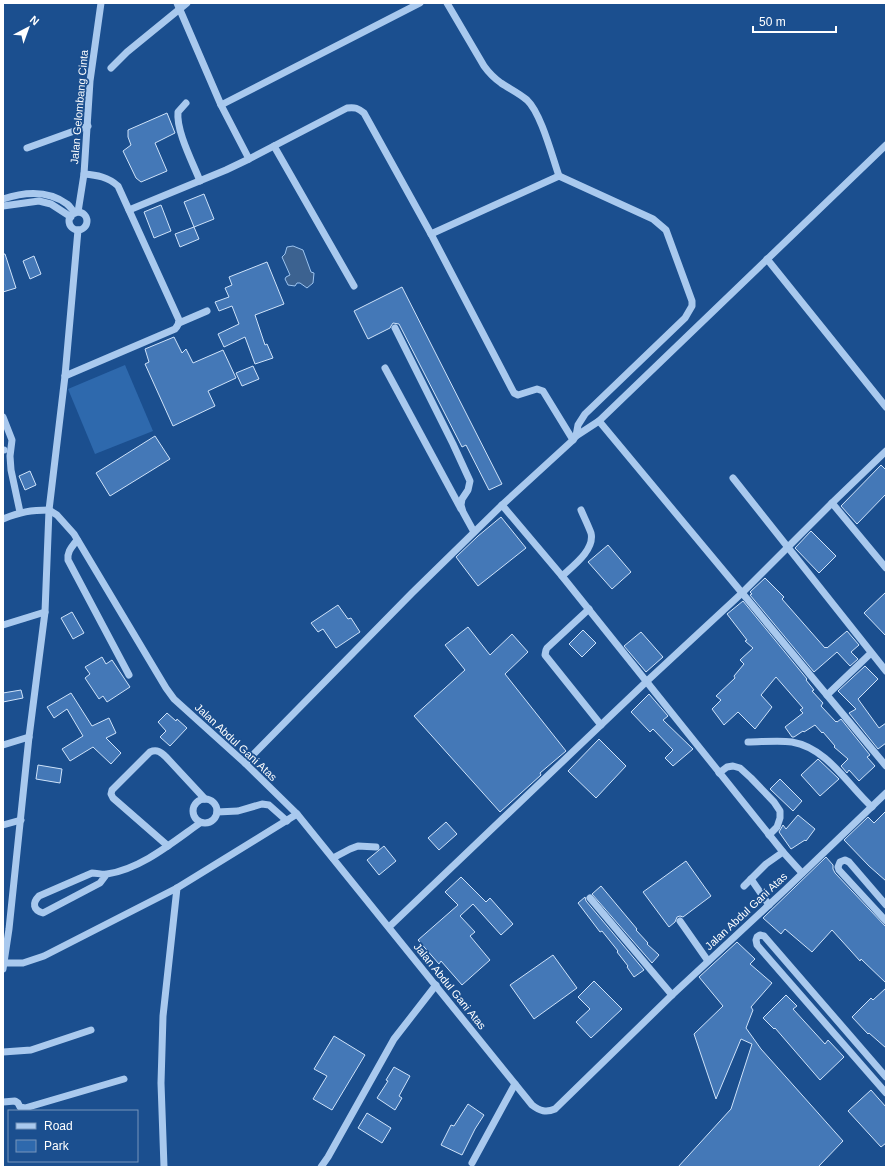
<svg xmlns="http://www.w3.org/2000/svg" width="889" height="1170" font-family="Arial,sans-serif">
	<style>
		.green { fill: #2e69ad }
		.water { fill: #3c6290; stroke: #9cc4f0 }
		.building { fill: #4478b7; stroke: #cfe3fa }
		.lines { fill: none; stroke-linecap: round; stroke-linejoin: round }
		.minor { stroke: #a9c9ee; stroke-width: 7 }
		.labels { text-anchor: middle; dominant-baseline: central; stroke-width: 3.5; stroke-linejoin: round; paint-order: stroke }
		.street-label { font-size: 11px; fill: #fff; stroke: #1b4f8f }
	</style>
	<rect width="100%" height="100%" fill="#1b4f8f"/>
	<path class="green" d="M125 365 153 431 95 454 68 389Z"/>
	<path class="water" d="M293 246 303 250 311 272 314 273 313 283 307 288 300 283H297L295 286 288 285 285 279 286 277 290 275 282 257 285 254 287 247Z"/>
	<g class="building">
		<path d="M167 113 175 133 155 143 167 171 141 182 136 178 123 151 131 145 128 137V130Z"/>
		<path d="M204 194 214 219 194 227 199 239 180 247 175 234 194 227 184 202Z"/>
		<path d="M161 205 171 231 154 238 144 212Z"/>
		<path d="M3 254H5L16 288 3 292Z"/>
		<path d="M34 256 41 274 30 279 23 261Z"/>
		<path d="M267 262 284 304 255 315 265 345 267 344 273 358 255 364 245 337 224 347 218 334 239 324 232 306 219 311 215 302 229 297 225 288 232 285 229 277Z"/>
		<path d="M402 287 502 484 489 490 466 445 462 447 399 324 393 323 391 326 390 328 368 339 354 311Z"/>
		<path d="M174 337 182 353 186 349 193 363 223 350 236 378 208 391 215 406 173 426 145 364 149 362 145 349Z"/>
		<path d="M253 366 259 379 242 386 236 373Z"/>
		<path d="M155 436 170 459 110 496 96 473Z"/>
		<path d="M881 465 886 470V494L857 524 841 506Z"/>
		<path d="M30 471 36 485 25 490 19 476Z"/>
		<path d="M501 517 526 548 478 586 456 557 478 536Z"/>
		<path d="M811 531 836 556 819 573 795 548Z"/>
		<path d="M608 545 631 572 612 589 588 562Z"/>
		<path d="M765 578 784 597 782 599 825 648 826 647 827 648 847 631 859 645 851 652 858 659 850 666 837 652 814 672 750 595 752 594 750 592Z"/>
		<path d="M886 592V636L864 613Z"/>
		<path d="M743 601 807 679 806 680 814 690 812 691 823 703 821 706 836 722V721L837 722 841 719 870 755 867 757 875 766 859 781 849 770 847 773 841 766 848 759 834 747 835 746 823 732 822 733 815 725 804 732 803 731 794 737H792L785 727 803 713 800 710 803 708 776 677 761 695 772 707 755 729 738 712 724 725 712 709 721 700 716 696 735 678 734 676 744 664 740 660 753 648 745 641 747 640 727 614Z"/>
		<path d="M338 605 348 619 351 618 360 632 336 648 323 629 318 632 311 623Z"/>
		<path d="M72 612 84 633 73 639 61 618Z"/>
		<path d="M468 627 490 655 512 634 528 652 505 674 566 751 540 773 541 775 500 812 414 716 465 670 445 645Z"/>
		<path d="M583 630 596 643 582 657 569 644Z"/>
		<path d="M641 632 663 657 646 672 624 646Z"/>
		<path d="M102 657 106 664 112 660 130 687 107 702 103 696 99 699 85 678 90 674 85 667Z"/>
		<path d="M865 666 878 679 858 699 879 728 886 723V743L878 749 849 713 856 709 838 691Z"/>
		<path d="M21 690 23 698 3 702V693Z"/>
		<path d="M71 693 92 726 109 718 116 733 106 738 121 753 111 764 93 747 70 761 62 749 83 736 67 709 54 718 47 707Z"/>
		<path d="M649 694 668 716 663 720 693 749 673 766 665 758 673 750 653 729 650 732 631 712Z"/>
		<path d="M167 713 176 721 177 719 187 728 170 746 160 737 166 731 158 722Z"/>
		<path d="M599 739 626 766 596 798 568 771Z"/>
		<path d="M818 759 839 779 820 796 801 775Z"/>
		<path d="M38 765 62 769 60 783 36 779Z"/>
		<path d="M780 779 802 801 793 811 770 789Z"/>
		<path d="M886 811V881L869 866 844 840 868 817 874 823Z"/>
		<path d="M798 815 815 829 806 841 805 840 791 849 779 832 783 825 786 829Z"/>
		<path d="M446 822 457 834 439 850 428 838Z"/>
		<path d="M384 846 396 861 379 875 367 860Z"/>
		<path d="M826 857 833 865V869L835 873 886 927V983L861 959 860 961 832 930 812 952 785 929 781 934 763 918Z"/>
		<path d="M686 861 711 896 683 917 680 916 677 917 675 922 669 927 643 892Z"/>
		<path d="M461 877 486 902 490 898 513 924 501 935 473 904 460 916 475 932 470 936 490 960 462 985 441 961 439 964 418 940 458 905 445 892Z"/>
		<path d="M601 886 637 929 636 930 648 943 647 944 659 955 652 963 592 894Z"/>
		<path d="M585 897 586 901 644 970 634 977 627 967 628 966 617 952 618 951 602 931 600 932 578 903Z"/>
		<path d="M737 942 755 959 750 964 772 983 751 1007 753 1010 746 1028 761 1049 843 1141 818 1167H678L731 1109 752 1044 741 1039 716 1099 694 1034 723 1006 699 977Z"/>
		<path d="M553 955 577 988 534 1019 510 985Z"/>
		<path d="M594 981 622 1009 591 1038 576 1022 590 1009 578 997Z"/>
		<path d="M886 988V1048L869 1033 868 1034 852 1017 871 998 873 1000Z"/>
		<path d="M786 995 797 1006 793 1009 825 1044 828 1040 844 1057 820 1080 775 1028 774 1029 763 1018Z"/>
		<path d="M334 1036 365 1055 332 1110 313 1099 327 1076 314 1069Z"/>
		<path d="M394 1067 410 1076 399 1096 402 1098 395 1110 377 1098 388 1081 386 1080Z"/>
		<path d="M871 1090 886 1107V1143L881 1147 848 1111Z"/>
		<path d="M468 1104 484 1115 475 1129 462 1155 441 1145 451 1125 454 1126Z"/>
		<path d="M367 1113 391 1128 382 1143 358 1128Z"/>
	</g>
	<g class="lines">
		<g class="minor">
			<path d="M177 3 221 105 249 159"/>
			<path d="M111 68 127 52 187 3"/>
			<path d="M186 103 178 112C176 131 193 163 200 181"/>
			<path d="M221 105 420 3"/>
			<path d="M274 146 354 286"/>
			<path d="M27 148 88 126"/>
			<path d="M3 199C24 192 48 190 67 204 70 206 72 210 75 213"/>
			<path d="M3 206 39 201 51 204 71 217"/>
			<path d="M129 210 226 170 249 159 347 108C355 107 358 108 364 113L431 234 514 393 518 395 537 389 543 391 573 440"/>
			<path d="M78 212 84 174 90 81 101 3"/>
			<circle cx="78" cy="221" r="9"/>
			<path d="M431 234 559 176"/>
			<path d="M767 259 886 407"/>
			<path d="M179 323 207 311"/>
			<path d="M395 328 453 444 470 481 468 490 462 499 461 505 463 512 474 532"/>
			<path d="M385 368 461 509"/>
			<path d="M65 376 175 329C178 326 179 324 179 320L118 186C108 177 97 175 84 174"/>
			<path d="M3 417 12 440 10 456 11 470 20 512"/>
			<path d="M599 421 886 766"/>
			<path d="M576 436 599 421 886 145"/>
			<path d="M3 450H4"/>
			<path d="M733 478 886 671"/>
			<path d="M832 503 886 568"/>
			<path d="M502 505 562 576 783 852 802 873"/>
			<path d="M49 510 57 515 74 534 166 688 174 699 245 763 297 814 532 1105C540 1111 546 1113 555 1109L672 995 785 890 886 793"/>
			<path d="M3 519C20 512 31 510 49 510"/>
			<path d="M77 540C72 547 67 551 68 560L129 675"/>
			<path d="M562 576C573 566 595 550 591 533 588 525 584 517 581 510"/>
			<path d="M589 609 547 648 546 650 545 655 601 725"/>
			<path d="M3 625 45 612"/>
			<path d="M827 695 871 653"/>
			<path d="M748 742C761 742 779 740 792 742 827 748 847 784 872 807"/>
			<path d="M3 745 29 737"/>
			<path d="M245 763 412 593 502 505 573 440 576 436 578 425 585 414 685 318 692 306V301L666 230 653 219 559 176C552 156 541 113 527 100 519 93 510 89 501 83 494 78 489 73 484 66L447 3"/>
			<path d="M719 773 727 767 733 766 740 768 751 778 774 802 780 811V818L777 827 769 835"/>
			<circle cx="205" cy="811" r="12"/>
			<path d="M217 812 238 811 262 804 269 805 287 821"/>
			<path d="M3 825 21 820"/>
			<path d="M168 846 113 798 111 794 112 790 150 752C157 749 161 752 166 757L205 799"/>
			<path d="M333 858 350 849 358 846 376 847"/>
			<path d="M106 875 100 883 43 913C33 910 32 903 39 896L92 873C97 873 103 875 107 874 141 869 173 842 200 823"/>
			<path d="M751 879 769 905"/>
			<path d="M744 886 766 864 783 852"/>
			<path d="M590 898 672 995"/>
			<path d="M886 905 849 862 845 860 840 862 838 867 839 870 886 921"/>
			<path d="M680 921 708 961"/>
			<path d="M389 927 646 682 742 593 832 503 886 451"/>
			<path d="M4 963H23L44 956 177 888 297 814"/>
			<path d="M3 969 9 929 29 737 45 612 49 510 65 376 78 230"/>
			<path d="M3 1052 31 1050 91 1030"/>
			<path d="M886 1077 764 936 760 935 757 937 756 940 757 945 886 1093"/>
			<path d="M3 1102 15 1101 18 1103 20 1107 25 1108 124 1079"/>
			<path d="M472 1163 515 1084"/>
			<path d="M164 1167 161 1083 163 1016 177 888"/>
			<path d="M321 1167 328 1157 394 1039 436 985"/>
		</g>
	</g>
	<g class="labels">
		<g class="street-label">
			<text transform="translate(79 107) rotate(-85)">Jalan Gelombang Cinta</text>
			<text transform="translate(236 742) rotate(43)">Jalan Abdul Gani Atas</text>
			<text transform="translate(746 911) rotate(-43)">Jalan Abdul Gani Atas</text>
			<text transform="translate(450 986) rotate(51)">Jalan Abdul Gani Atas</text>
		</g>
	</g>
	<rect width="889" height="1170" fill="none" stroke="#ffffff" stroke-width="8"/>
	<rect x="8" y="1110" width="130" height="52" fill="#1b4f8f" stroke="#7695bc"/>
	<rect x="16" y="1123" width="20" height="6" fill="#a9c9ee" stroke="#7695bc"/>
	<text x="44" y="1130" font-size="12" fill="#ffffff">Road</text>
	<rect x="16" y="1140" width="20" height="12" fill="#2e69ad" stroke="#7695bc"/>
	<text x="44" y="1150" font-size="12" fill="#ffffff">Park</text>
	<g transform="translate(28 28) rotate(41)" stroke="#1b4f8f" stroke-width="3" paint-order="stroke">
	<path d="M0-3L7 15L0 10L-7 15Z" fill="#ffffff"/>
	<text y="-6" font-size="11" font-weight="bold" text-anchor="middle" fill="#ffffff">N</text>
	</g>
	<path d="M753 26v6h83v-6" fill="none" stroke="#ffffff" stroke-width="2"/>
	<text x="759" y="26" font-size="12" fill="#ffffff" stroke="#1b4f8f" stroke-width="3" paint-order="stroke">50 m</text>
</svg>
